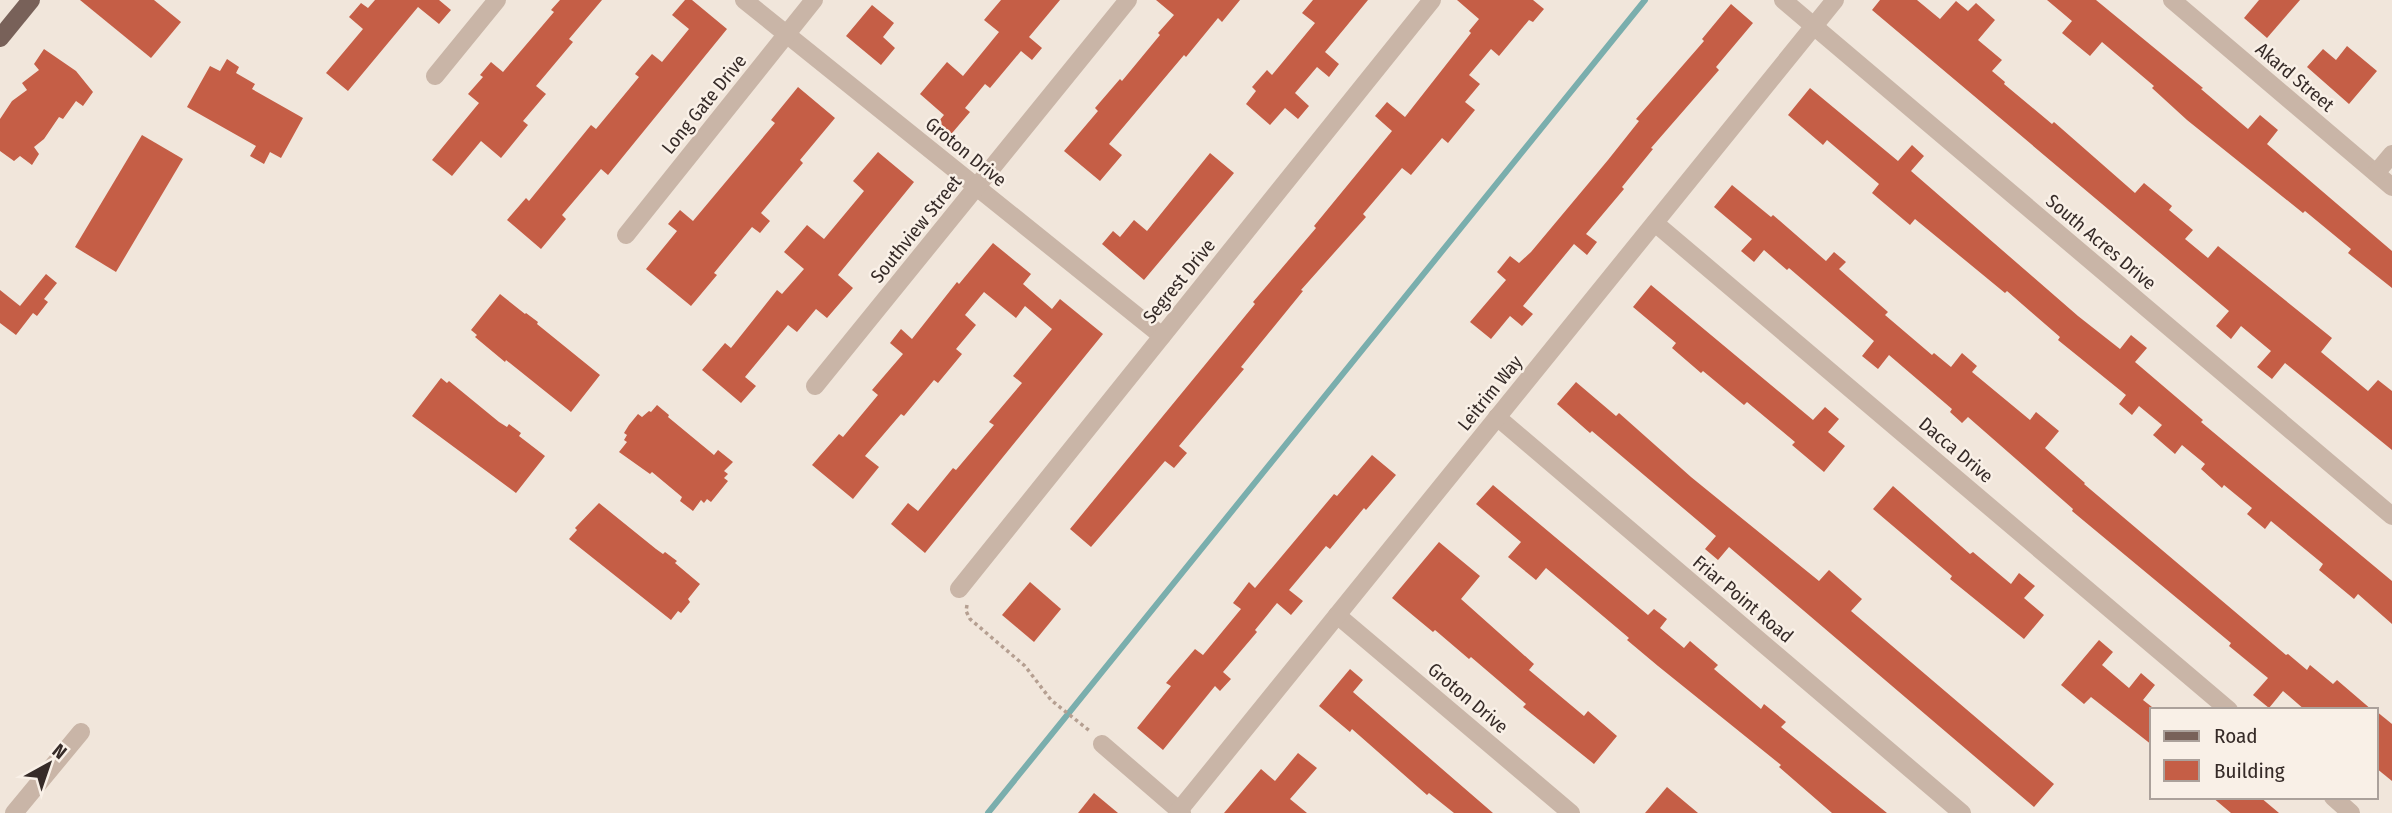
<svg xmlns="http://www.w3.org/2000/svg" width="2392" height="813" font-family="'Fira Sans Condensed',sans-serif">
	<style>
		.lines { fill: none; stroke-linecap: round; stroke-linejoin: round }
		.stream { stroke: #7aaead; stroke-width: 6 }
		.building { fill: #c55e46 }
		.path { stroke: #b59f91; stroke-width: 3.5; stroke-dasharray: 3.5 3.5; stroke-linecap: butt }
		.minor { stroke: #c9b5a7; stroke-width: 18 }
		.major { stroke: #786159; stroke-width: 18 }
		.labels { text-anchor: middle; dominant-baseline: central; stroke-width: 5; stroke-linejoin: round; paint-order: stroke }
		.street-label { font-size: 19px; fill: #362b28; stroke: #f9f0e7 }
	</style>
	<rect width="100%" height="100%" fill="#f1e6db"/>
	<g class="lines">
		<path class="stream" d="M988 813 1645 0"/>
	</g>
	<g class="building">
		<path d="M80 0H154L181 22 151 58Z"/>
		<path d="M375 0H439L451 10 439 24 418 7 348 91 326 73 363 29 349 17 361 3 368 8Z"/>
		<path d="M560 0H602L569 39 573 42 536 86 546 94 523 121 528 125 501 158 481 141 452 176 432 160 479 103 468 94 483 77 480 75 491 62 503 72 554 12 551 10Z"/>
		<path d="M685 0H692L727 29 608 175 601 169 562 215 566 219 541 249 507 220 526 198 529 201 591 125 596 129 639 77 635 74 652 54 662 62 689 29 672 15Z"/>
		<path d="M1001 0H1060L1029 37 1042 48 1032 60 1021 51 990 88 985 84 965 108 970 112 947 139 933 128 944 115 920 94 947 62 963 76 999 32 984 20Z"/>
		<path d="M1156 0H1240L1222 22 1218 18 1186 57 1184 55 1109 144 1122 155 1100 181 1064 151 1098 111 1095 108 1120 79 1122 81 1160 35 1158 33 1174 15Z"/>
		<path d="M1313 0H1368L1325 52 1339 64 1329 77 1317 67 1295 93 1309 106 1298 119 1285 108 1270 125 1246 104 1256 91 1252 87 1267 70 1272 75 1315 23 1302 13Z"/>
		<path d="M1457 0H1533L1544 9 1533 22 1529 20 1499 56 1491 49 1469 75 1480 84 1465 102 1475 110 1448 143 1442 138 1411 175 1402 168 1363 214 1366 217 1301 290 1303 291 1241 367 1244 369 1179 446 1187 453 1174 468 1165 461 1091 547 1070 529 1255 304 1253 302 1316 228 1314 226 1392 131 1375 116 1387 102 1405 117 1471 33 1469 31 1479 19Z"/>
		<path d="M1880 0H1917L1940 19 1956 1 1968 11 1976 3 1995 20 1978 40 2002 60 1992 71 2005 82 2004 84 2052 124 2054 122 2135 193 2144 183 2172 206 2169 210 2193 230 2185 239 2208 258 2218 246 2332 338 2321 352 2368 391 2378 380 2392 391V450L2285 363 2272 379 2257 367 2271 351 2241 326 2231 339 2216 326 2229 311 1872 10Z"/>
		<path d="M2047 0H2096L2203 88 2201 89 2248 129 2260 115 2278 130 2267 144 2392 251V288L2348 253 2351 249 2305 211 2303 213 2187 120 2152 88 2154 86 2102 42 2090 56 2062 33 2072 21Z"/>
		<path d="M2259 0H2300L2267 38 2244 18Z"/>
		<path d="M1731 4 1753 23 1716 67 1719 70 1651 148 1653 149 1622 187 1624 189 1586 234 1597 242 1587 255 1574 244 1523 306 1533 314 1522 326 1510 316 1491 339 1470 322 1506 280 1497 272 1510 256 1519 263 1531 252 1608 160 1639 121 1636 119 1704 41 1702 39Z"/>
		<path d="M872 5 894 23 883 37 895 48 881 65 846 36Z"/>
		<path d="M2347 46 2377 71 2349 104 2307 67 2323 49 2336 60Z"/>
		<path d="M44 49 76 71 93 92 83 106 76 101 63 119 59 117 44 139 34 147 39 154 32 165 20 156 14 161 0 151V119L12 101 27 90 22 83 39 70 34 64Z"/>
		<path d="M227 59 239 67 236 73 255 84 252 89 303 118 281 158 270 152 264 164 250 156 256 146 187 107 210 66 220 71Z"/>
		<path d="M798 87 835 118 800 160 803 163 761 213 770 221 760 233 752 227 714 273 717 275 691 306 646 269 677 231 668 224 680 210 693 221 775 123 771 120Z"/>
		<path d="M1810 88 1898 161 1912 145 1924 156 1911 171 2078 316 2120 349 2131 335 2147 348 2135 362 2203 420 2201 422 2392 581V624L2358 594 2354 599 2319 570 2323 564 2271 521 2265 529 2247 514 2252 508 2224 485 2222 488 2201 469 2205 464 2182 445 2175 454 2153 435 2162 425 2139 406 2132 415 2119 404 2126 395 2058 340 2060 337 2007 291 2005 293 1915 219 1910 225 1872 193 1879 184 1827 140 1823 145 1788 115Z"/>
		<path d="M142 135 183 159 116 272 75 247Z"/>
		<path d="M878 152 914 182 838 275 853 288 827 318 816 309 797 332 788 325 745 377 756 386 741 403 702 370 725 343 731 348 777 290 782 294 804 269 784 252 807 225 824 239 864 191 853 181Z"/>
		<path d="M1210 153 1234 173 1144 280 1102 244 1113 231 1120 237 1134 220 1147 231Z"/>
		<path d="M1732 185 1771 217 1773 215 1826 261 1834 252 1846 262 1839 269 1888 312 1885 315 1932 355 1934 353 1951 367 1962 353 1977 366 1972 372 2030 420 2036 412 2059 431 2045 448 2085 483 2084 484 2286 655 2288 654 2307 670 2310 665 2333 684 2337 680 2372 710H2305L2283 691 2269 708 2253 695 2268 678 2229 646 2231 643 2072 511 2073 509 1968 417 1962 423 1950 412 1952 409 1889 355 1878 369 1862 356 1874 341 1789 268 1787 270 1764 250 1754 262 1741 251 1752 239 1714 207Z"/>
		<path d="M993 243 1031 274 1023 284 1052 309 1060 299 1103 334 925 553 891 524 908 503 918 511 953 468 956 470 994 425 989 422 1022 383 1013 376 1052 329 1025 306 1016 318 984 292 965 315 976 325 956 349 962 354 938 383 934 380 904 416 901 414 865 456 879 467 853 499 812 465 839 434 843 437 878 395 872 390 903 354 890 343 901 329 912 339 957 282 959 284Z"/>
		<path d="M46 274 57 283 44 299 48 302 37 316 33 313 16 335 0 323V290L20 306Z"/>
		<path d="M1651 285 1813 420 1825 407 1839 419 1828 432 1845 446 1824 472 1792 445 1795 442 1747 402 1744 405 1703 371 1701 373 1672 348 1676 343 1633 307Z"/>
		<path d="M500 294 525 314 526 313 538 322 537 324 600 375 571 412 506 360 505 362 475 337 477 335 471 330Z"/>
		<path d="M441 378 447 383 449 381 499 422 507 427 509 424 521 433 519 436 545 456 516 493 412 416Z"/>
		<path d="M1576 382 1616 416 1619 413 1691 477 1819 581 1829 570 1862 599 1851 611 2054 784 2034 807 1729 547 1718 560 1705 549 1716 536 1592 431 1590 433 1557 404Z"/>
		<path d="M657 405 669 415 668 417 714 455 718 450 733 462 724 471 728 474 724 478 728 481 711 502 707 499 704 503 701 500 693 511 680 501 682 497 652 472 650 474 619 452 627 442 624 440 627 435 624 433 629 425 638 414 642 417 649 411 651 412Z"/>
		<path d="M1372 455 1396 475 1366 510 1364 508 1330 549 1326 546 1289 590 1303 601 1291 615 1277 603 1255 630 1257 632 1223 672 1231 679 1220 691 1215 686 1163 750 1137 728 1171 686 1166 683 1195 649 1203 655 1241 609 1233 603 1249 582 1255 588 1334 494 1337 496Z"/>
		<path d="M1493 485 1648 615 1654 609 1667 619 1660 628 1684 648 1690 641 1718 665 1714 669 1761 709 1764 704 1786 722 1781 727 1887 813H1832L1779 767 1781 765 1658 666 1627 640 1629 638 1546 568 1536 580 1508 557 1521 542 1476 504Z"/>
		<path d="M1893 486 1970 554 1973 552 2011 584 2019 573 2035 586 2024 598 2044 615 2024 639 1950 579 1952 576 1873 509Z"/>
		<path d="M599 503 656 549 663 554 665 552 677 561 675 563 700 584 688 599 690 602 681 613 678 611 671 620 569 539 577 530 575 528Z"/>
		<path d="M1439 542 1480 576 1461 599 1534 664 1529 670 1584 716 1588 711 1617 736 1594 764 1523 707 1526 704 1471 657 1469 659 1435 630 1433 632 1392 598Z"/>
		<path d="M1030 582 1061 609 1034 642 1002 615Z"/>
		<path d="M2099 640 2113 652 2102 665 2129 688 2141 673 2155 685 2143 700 2152 707V745L2091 697 2084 704 2061 685Z"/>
		<path d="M1350 669 1363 680 1353 692 1493 813H1454L1429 793 1427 795 1352 729 1350 732 1319 706Z"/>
		<path d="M2376 711 2392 724V781L2376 768Z"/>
		<path d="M1298 753 1317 768 1290 799 1307 813H1224L1261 769 1275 781Z"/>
		<path d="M1667 787 1698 813H1645Z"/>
		<path d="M1094 793 1118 813H1078Z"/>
		<path d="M2212 797H2260L2279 813H2231Z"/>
	</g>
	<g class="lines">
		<path class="path" d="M967 605 966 611 970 619 1025 666 1051 700 1091 732"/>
		<g class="minor">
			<path d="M744 0 1162 336"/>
			<path d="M1783 0 2392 516"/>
			<path d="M2172 0 2392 187"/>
			<path d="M435 76 497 0"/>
			<path d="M2376 173 2392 154"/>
			<path d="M1655 223 2229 710"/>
			<path d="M626 235 814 0"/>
			<path d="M815 386 1128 0"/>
			<path d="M1497 417 1962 813"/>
			<path d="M959 589 1432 0"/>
			<path d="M1337 615 1571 813"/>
			<path d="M1102 744 1182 813"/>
			<path d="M2333 797 2351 813"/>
			<path d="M14 813 81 732"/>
			<path d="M1177 813 1835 0"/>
		</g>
		<path class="major" d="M0 38 31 0"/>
	</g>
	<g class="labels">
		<g class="street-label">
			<text transform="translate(2295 77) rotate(40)">Akard Street</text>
			<text transform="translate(704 104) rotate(-51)">Long Gate Drive</text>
			<text transform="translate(966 152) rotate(39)">Groton Drive</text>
			<text transform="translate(916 229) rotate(-51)">Southview Street</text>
			<text transform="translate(2101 242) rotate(40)">South Acres Drive</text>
			<text transform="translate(1179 281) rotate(-51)">Segrest Drive</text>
			<text transform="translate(1490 393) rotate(-51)">Leitrim Way</text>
			<text transform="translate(1956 450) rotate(40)">Dacca Drive</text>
			<text transform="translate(1743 599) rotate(40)">Friar Point Road</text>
			<text transform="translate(1468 698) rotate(40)">Groton Drive</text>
		</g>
	</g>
	<rect x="2150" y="708" width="228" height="91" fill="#f9f0e7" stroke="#aba19b" stroke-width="2"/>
	<rect x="2164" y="731" width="35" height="10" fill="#786159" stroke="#aba19b" stroke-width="2"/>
	<text x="2214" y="743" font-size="21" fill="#362b28">Road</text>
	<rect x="2164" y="760" width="35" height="21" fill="#c55e46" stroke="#aba19b" stroke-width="2"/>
	<text x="2214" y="778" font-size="21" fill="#362b28">Building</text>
	<g transform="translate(49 764) rotate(40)" stroke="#f9f0e7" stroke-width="5" paint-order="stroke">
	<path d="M0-5L12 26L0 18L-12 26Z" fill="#362b28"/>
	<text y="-10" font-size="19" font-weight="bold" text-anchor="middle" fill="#362b28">N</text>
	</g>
</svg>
